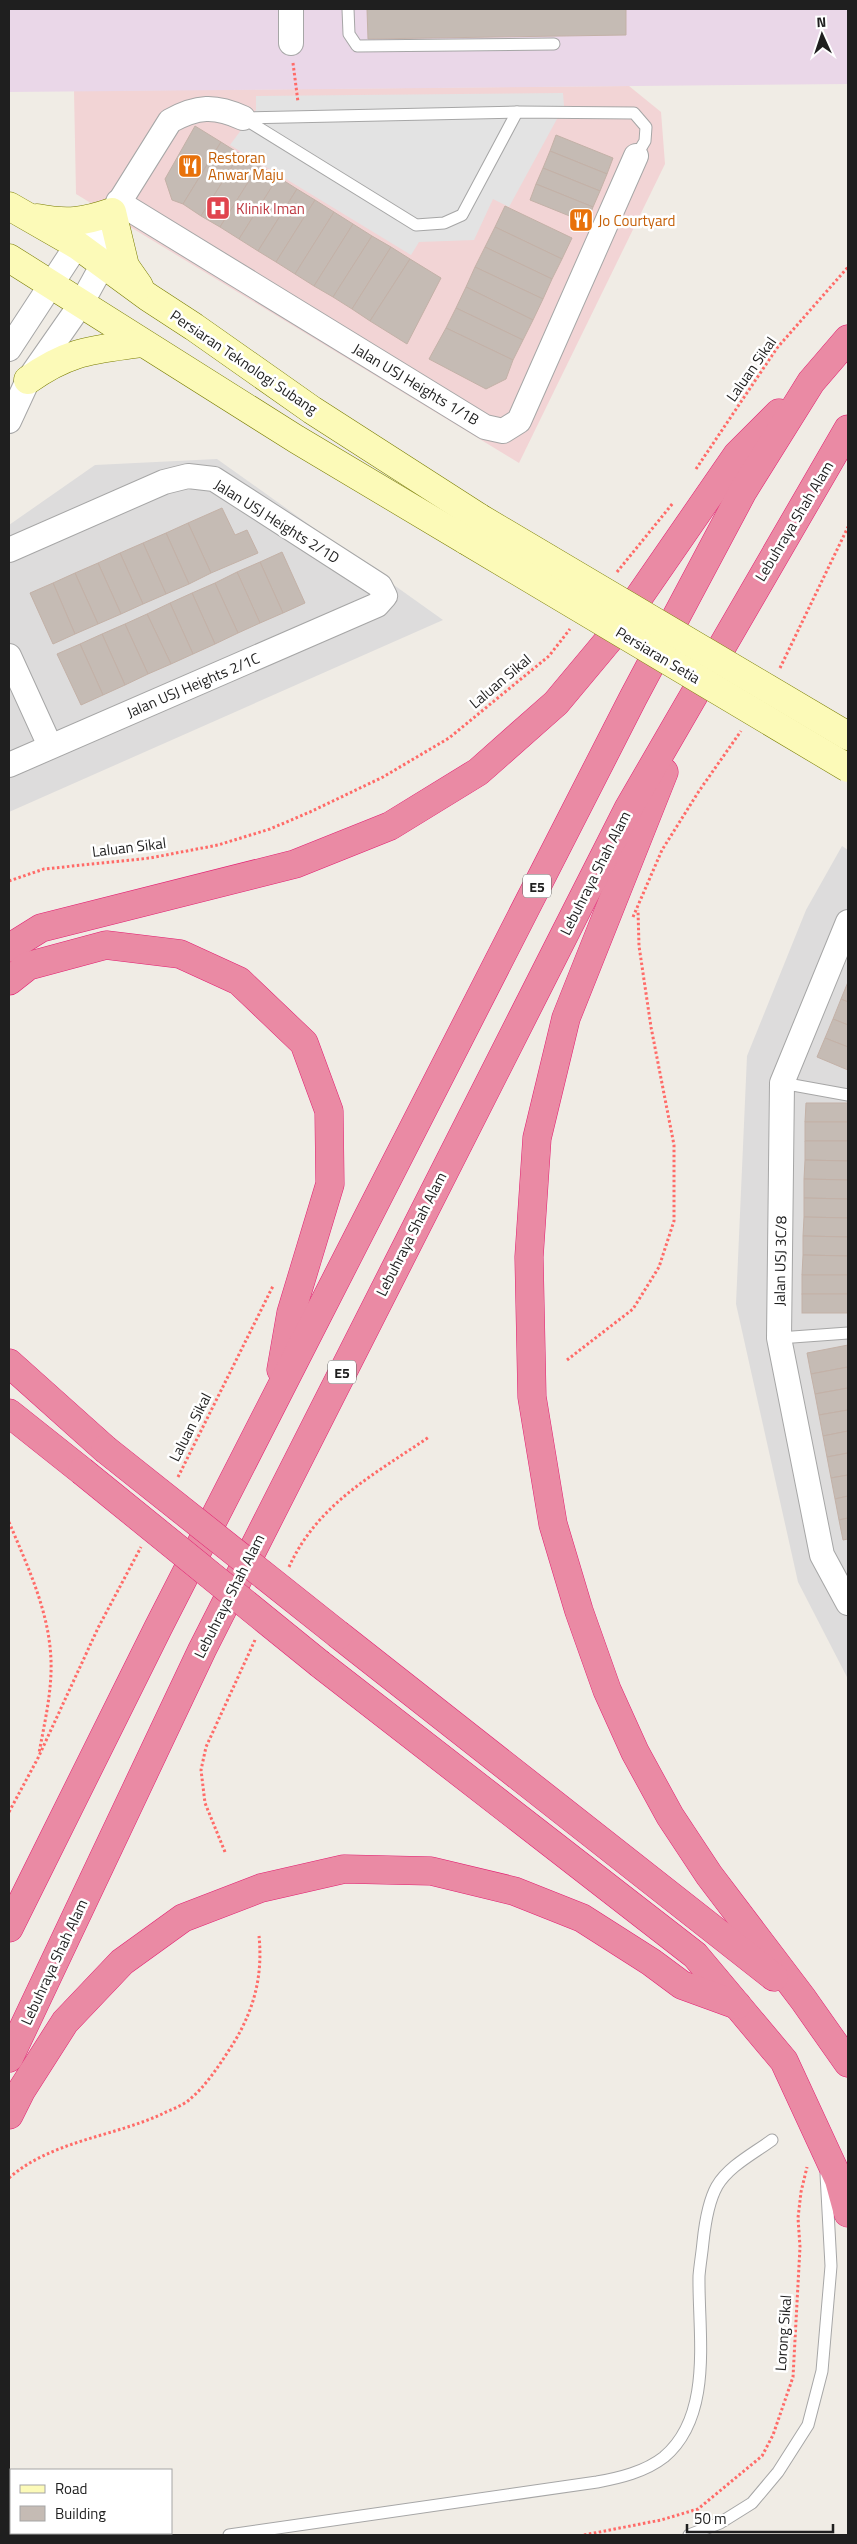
<svg xmlns="http://www.w3.org/2000/svg" width="857" height="2544" font-family="'Titillium Web',sans-serif">
	<style>
		.residential { fill: #dddcdc }
		.commercial { fill: #f2d4d5 }
		.industrial { fill: #ead7e8 }
		.parking { fill: #e3e3e3 }
		.building { fill: #c5bbb4; stroke: #c3b1a7 }
		.lines { fill: none; stroke-linecap: round; stroke-linejoin: round }
		.service-casing { stroke: #a6a6a6; stroke-width: 13 }
		.minor-casing { stroke: #a6a6a6; stroke-width: 26 }
		.secondary-casing { stroke: #787c01; stroke-width: 29 }
		.motorway-casing { stroke: #e21f71; stroke-width: 29 }
		.path { stroke: #ff6b68; stroke-width: 3; stroke-dasharray: 2.5 2.5; stroke-linecap: butt }
		.service { stroke: #fff; stroke-width: 11 }
		.minor { stroke: #fff; stroke-width: 24 }
		.secondary { stroke: #fcfab8; stroke-width: 28 }
		.motorway { stroke: #ea8aa4; stroke-width: 28 }
		.secondary-bridge-casing { stroke: #787c01; stroke-width: 29; stroke-linecap: butt }
		.motorway-bridge-casing { stroke: #e21f71; stroke-width: 29; stroke-linecap: butt }
		.secondary-bridge { stroke: #fcfab8; stroke-width: 28 }
		.motorway-bridge { stroke: #ea8aa4; stroke-width: 28 }
		.labels { text-anchor: middle; dominant-baseline: central; stroke-width: 5; stroke-linejoin: round; paint-order: stroke }
		.shield { fill: #fff; stroke: #626262; stroke-width: 1 }
		.shield-label { font-size: 14px; font-weight: bold; fill: #1f1f1f }
		.food-label { font-size: 15px; fill: #c56008; stroke: #fff; text-anchor: start }
		.health-label { font-size: 15px; fill: #be3a42; stroke: #fff; text-anchor: start }
		.street-label { font-size: 15px; fill: #1f1f1f; stroke: #fff }
	</style>
	<rect width="100%" height="100%" fill="#f0ece5"/>
	<g class="residential">
		<path d="M217 459 443 620 9 812V525L95 465Z"/>
		<path d="M842 846 848 850V1679L798 1582 736 1304 747 1056 806 910Z"/>
	</g>
	<path class="commercial" d="M629 86 661 112 665 164 519 463 76 194 74 91Z"/>
	<path class="industrial" d="M9 9H848V84L9 92Z"/>
	<path class="parking" d="M563 93 564 106 509 207 493 199 474 240 419 242 411 255 230 145 256 110V96Z"/>
	<g class="building">
		<path d="M367 9H626V35L368 39Z"/>
		<path d="M195 126 221 142 183 204 172 200 165 179Z"/>
		<path d="M556 135 613 158 607 174 550 151Z"/>
		<path d="M221 142 240 154 201 216 183 204Z"/>
		<path d="M550 151 607 174 600 191 543 168Z"/>
		<path d="M240 154 259 165 220 227 201 216Z"/>
		<path d="M259 165 278 177 239 239 220 227Z"/>
		<path d="M543 168 600 191 593 207 536 184Z"/>
		<path d="M278 177 297 189 258 251 239 239Z"/>
		<path d="M536 184 593 207 587 223 530 200Z"/>
		<path d="M297 189 315 200 276 262 258 251Z"/>
		<path d="M315 200 334 212 295 274 276 262Z"/>
		<path d="M505 206 572 238 562 259 495 227Z"/>
		<path d="M334 212 353 224 314 286 295 274Z"/>
		<path d="M353 224 372 236 333 297 314 286Z"/>
		<path d="M495 227 562 259 552 279 485 247Z"/>
		<path d="M372 236 391 247 352 309 333 297Z"/>
		<path d="M391 247 410 259 370 321 352 309Z"/>
		<path d="M485 247 552 279 543 299 475 267Z"/>
		<path d="M410 259 441 278 407 344 370 321Z"/>
		<path d="M475 267 543 299 533 320 466 287Z"/>
		<path d="M466 287 533 320 523 340 456 308Z"/>
		<path d="M456 308 523 340 513 360 446 328Z"/>
		<path d="M446 328 513 360 506 379 486 389 429 359Z"/>
		<path d="M222 508 235 535 247 530 258 553 211 573 188 523Z"/>
		<path d="M188 523 211 573 189 584 166 533Z"/>
		<path d="M166 533 189 584 166 594 143 543Z"/>
		<path d="M143 543 166 594 143 604 120 553Z"/>
		<path d="M282 552 305 603 283 613 260 562Z"/>
		<path d="M120 553 143 604 121 614 98 563Z"/>
		<path d="M260 562 283 613 260 623 237 572Z"/>
		<path d="M98 563 121 614 98 624 75 573Z"/>
		<path d="M237 572 260 623 238 633 215 583Z"/>
		<path d="M75 573 98 624 75 634 53 583Z"/>
		<path d="M53 583 75 634 53 644 30 593Z"/>
		<path d="M215 583 238 633 215 644 192 593Z"/>
		<path d="M192 593 215 644 193 654 170 603Z"/>
		<path d="M170 603 193 654 171 664 147 614Z"/>
		<path d="M147 614 171 664 148 674 125 624Z"/>
		<path d="M125 624 148 674 125 685 102 634Z"/>
		<path d="M102 634 125 685 103 695 80 644Z"/>
		<path d="M80 644 103 695 81 705 57 654Z"/>
		<path d="M848 982V1002L841 999Z"/>
		<path d="M841 999 848 1002V1025L833 1019Z"/>
		<path d="M833 1019 848 1025V1047L825 1038Z"/>
		<path d="M825 1038 848 1047V1070L817 1057Z"/>
		<path d="M806 1103H848V1122H805Z"/>
		<rect x="805" y="1122" width="43" height="19"/>
		<path d="M805 1141H848V1161L805 1160Z"/>
		<path d="M805 1160 848 1161V1180L804 1179Z"/>
		<path d="M804 1179 848 1180V1199L804 1198Z"/>
		<path d="M804 1198 848 1199V1218L804 1217Z"/>
		<path d="M804 1217 848 1218V1237L803 1236Z"/>
		<path d="M803 1236 848 1237V1256L803 1255Z"/>
		<path d="M803 1255 848 1256V1275H802Z"/>
		<rect x="802" y="1275" width="46" height="19"/>
		<rect x="802" y="1294" width="46" height="19"/>
		<path d="M848 1345V1367L811 1374 807 1353Z"/>
		<path d="M848 1367V1388L815 1394 811 1374Z"/>
		<path d="M848 1388V1410L819 1415 815 1394Z"/>
		<path d="M848 1410V1431L823 1436 819 1415Z"/>
		<path d="M848 1431V1453L827 1457 823 1436Z"/>
		<path d="M848 1453V1475L831 1478 827 1457Z"/>
		<path d="M848 1475V1496L835 1499 831 1478Z"/>
		<path d="M848 1496V1518L839 1520 835 1499Z"/>
		<path d="M848 1518V1539L843 1540 839 1520Z"/>
	</g>
	<g class="lines">
		<defs>
			<g id="service">
				<path d="M348 9 349 34 357 46 554 44"/>
				<path d="M243 118 517 112 634 113 646 127 645 141 636 156"/>
				<path d="M243 118 416 225 444 223 462 215 517 112"/>
				<path d="M782 1083 848 1095"/>
				<path d="M779 1338 848 1333"/>
				<path d="M229 2535 597 2482C619 2478 645 2472 664 2457 714 2415 698 2333 699 2276 700 2264 702 2253 703 2242 705 2223 708 2202 717 2186 729 2166 753 2154 772 2140"/>
				<path d="M689 2535 720 2523 752 2503 778 2472 808 2425 822 2371 831 2266 826 2174"/>
			</g>
			<g id="minor">
				<path d="M291 9V43"/>
				<path d="M118 202 485 427 503 431 519 421 636 156"/>
				<path d="M9 349 77 245 100 233 170 121C197 106 215 105 243 118"/>
				<path d="M9 421 28 380 81 304 103 264 101 245"/>
				<path d="M9 550 164 482 188 476 214 479 380 586 385 596 377 605 9 765"/>
				<path d="M9 656 50 746"/>
				<path d="M848 922 782 1083 779 1338 822 1555 848 1603"/>
			</g>
			<g id="secondary">
				<path d="M9 206 77 245 148 297 194 327 312 410 480 518"/>
				<path d="M37 218C67 224 83 222 112 212L125 266 139 286"/>
				<path d="M9 258 296 439 467 541"/>
				<path d="M28 380C70 350 93 350 142 343"/>
			</g>
			<g id="motorway">
				<path d="M664 772 566 1018 537 1138 529 1257 532 1397 553 1524 579 1611 607 1690 635 1752 670 1816 709 1875 803 1999 848 2063"/>
				<path d="M9 948 41 928 295 864 390 826 478 772 556 703 612 636 737 455 779 413"/>
				<path d="M9 981 28 966 106 945 180 954 239 981 304 1043 329 1111 330 1184 291 1313 281 1370"/>
				<path d="M9 1363 105 1449"/>
				<path d="M9 1413 82 1471"/>
				<path d="M339 1635 774 1977"/>
				<path d="M320 1664 695 1955 784 2061 839 2180 848 2213"/>
				<path d="M9 1928 158 1628 633 698 743 491 811 382 848 339"/>
				<path d="M9 2058 202 1650 628 809 848 429"/>
				<path d="M9 2115 21 2091 65 2022 122 1962 183 1918 261 1888 344 1869 431 1871 514 1891 582 1918 651 1962 682 1985 737 2005"/>
			</g>
		</defs>
		<use href="#service" class="service-casing"/>
		<use href="#minor" class="minor-casing"/>
		<use href="#secondary" class="secondary-casing"/>
		<use href="#motorway" class="motorway-casing"/>
		<g class="path">
			<path d="M293 63 298 102"/>
			<path d="M696 469 777 348 848 267"/>
			<path d="M617 572 673 503"/>
			<path d="M780 668 848 527"/>
			<path d="M9 881 44 869 150 858 218 845 270 829 310 812 383 777 449 738 549 656 570 629"/>
			<path d="M633 917 662 850 699 791 741 731"/>
			<path d="M567 1360 633 1309 659 1267 674 1221V1145L651 1027 639 946 638 910"/>
			<path d="M178 1477 273 1286"/>
			<path d="M9 1522C29 1570 53 1619 51 1673 50 1700 44 1726 39 1753"/>
			<path d="M289 1567C318 1503 375 1474 429 1437"/>
			<path d="M9 1812 38 1758 98 1628 141 1547"/>
			<path d="M225 1852 205 1803 201 1770 206 1747 255 1640"/>
			<path d="M9 2178C51 2141 112 2137 162 2114 170 2110 182 2106 189 2100 207 2085 220 2064 233 2044 254 2010 263 1976 259 1936"/>
			<path d="M584 2535 661 2520 698 2509 762 2456 773 2435 793 2377 800 2247 798 2218 801 2192 807 2167"/>
		</g>
		<use href="#service" class="service"/>
		<use href="#minor" class="minor"/>
		<use href="#secondary" class="secondary"/>
		<use href="#motorway" class="motorway"/>
		<defs>
			<g id="secondary-bridge">
				<path d="M480 518 848 736"/>
				<path d="M467 541 848 768"/>
			</g>
			<g id="motorway-bridge">
				<path d="M105 1449 339 1635"/>
				<path d="M82 1471 320 1664"/>
			</g>
		</defs>
		<use href="#secondary-bridge" class="secondary-bridge-casing"/>
		<use href="#motorway-bridge" class="motorway-bridge-casing"/>
		<use href="#secondary-bridge" class="secondary-bridge"/>
		<use href="#motorway-bridge" class="motorway-bridge"/>
	</g>
	<defs>
		<symbol id="restaurant-square" viewBox="-11 -11 22 22"><rect x="-9" y="-9" width="18" height="18" rx="4" fill="#e8710a" stroke="#fff"/><path d="M-5-6h1v4h1v-4h1v4h1v-4h1v5L-1.5 .5V6h-2V.5L-5-1ZM5-6V6H3V1.5H1.5Q1.5-4 5-6Z" fill="#fff"/></symbol>
		<symbol id="hospital-square" viewBox="-11 -11 22 22"><rect x="-9" y="-9" width="18" height="18" rx="4" fill="#e0444e" stroke="#fff"/><path d="M-5-5h3v3.5h4V-5h3V5h-3V1.5h-4V5h-3Z" fill="#fff"/></symbol>
	</defs>
	<g fill-rule="evenodd">
		<use href="#restaurant-square" x="176" y="152" width="28" height="28"/>
		<use href="#hospital-square" x="204" y="194" width="28" height="28"/>
		<use href="#restaurant-square" x="567" y="206" width="28" height="28"/>
	</g>
	<g class="labels">
		<g class="shield">
			<rect x="523" y="874.5" width="28" height="23" rx="4"/>
			<rect x="328" y="1360.5" width="28" height="23" rx="4"/>
		</g>
		<g class="shield-label">
			<text x="537" y="886">E5</text>
			<text x="342" y="1372">E5</text>
		</g>
		<g class="food-label">
			<text x="208" y="157">Restoran<tspan x="208" dy="17">Anwar Maju</tspan></text>
			<text x="598" y="220">Jo Courtyard</text>
		</g>
		<g class="health-label">
			<text x="236" y="208">Klinik Iman</text>
		</g>
		<g class="street-label">
			<text transform="translate(244 362) rotate(34)">Persiaran Teknologi Subang</text>
			<text transform="translate(751 369) rotate(-55)">Laluan Sikal</text>
			<text transform="translate(416 384) rotate(31)">Jalan USJ Heights 1/1B</text>
			<text transform="translate(277 521) rotate(32)">Jalan USJ Heights 2/1D</text>
			<text transform="translate(794 521) rotate(-59)">Lebuhraya Shah Alam</text>
			<text transform="translate(658 655) rotate(31)">Persiaran Setia</text>
			<text transform="translate(500 681) rotate(-40)">Laluan Sikal</text>
			<text transform="translate(193 685) rotate(-23)">Jalan USJ Heights 2/1C</text>
			<text transform="translate(129 847) rotate(-7)">Laluan Sikal</text>
			<text transform="translate(595 873) rotate(-63)">Lebuhraya Shah Alam</text>
			<text transform="translate(411 1234) rotate(-63)">Lebuhraya Shah Alam</text>
			<text transform="translate(780 1261) rotate(-89)">Jalan USJ 3C/8</text>
			<text transform="translate(190 1427) rotate(-63)">Laluan Sikal</text>
			<text transform="translate(229 1596) rotate(-63)">Lebuhraya Shah Alam</text>
			<text transform="translate(54 1962) rotate(-65)">Lebuhraya Shah Alam</text>
			<text transform="translate(783 2333) rotate(-86)">Lorong Sikal</text>
		</g>
	</g>
	<rect width="857" height="2544" fill="none" stroke="#1f1f1f" stroke-width="20"/>
	<rect x="10" y="2469" width="162" height="65" fill="#ffffff" stroke="#a5a5a5"/>
	<rect x="20" y="2485" width="25" height="8" fill="#fcfab8" stroke="#a5a5a5"/>
	<text x="55" y="2494" font-size="15" fill="#1f1f1f">Road</text>
	<rect x="20" y="2506" width="25" height="15" fill="#c5bbb4" stroke="#a5a5a5"/>
	<text x="55" y="2519" font-size="15" fill="#1f1f1f">Building</text>
	<g transform="translate(822 35) rotate(357)" stroke="#ffffff" stroke-width="4" paint-order="stroke">
	<path d="M0-4L9 19L0 12L-9 19Z" fill="#1f1f1f"/>
	<text y="-8" font-size="14" font-weight="bold" text-anchor="middle" fill="#1f1f1f">N</text>
	</g>
	<path d="M687 2524v8h146v-8" fill="none" stroke="#1f1f1f" stroke-width="2.5"/>
	<text x="694" y="2524" font-size="15" fill="#1f1f1f" stroke="#ffffff" stroke-width="4" paint-order="stroke">50 m</text>
</svg>
